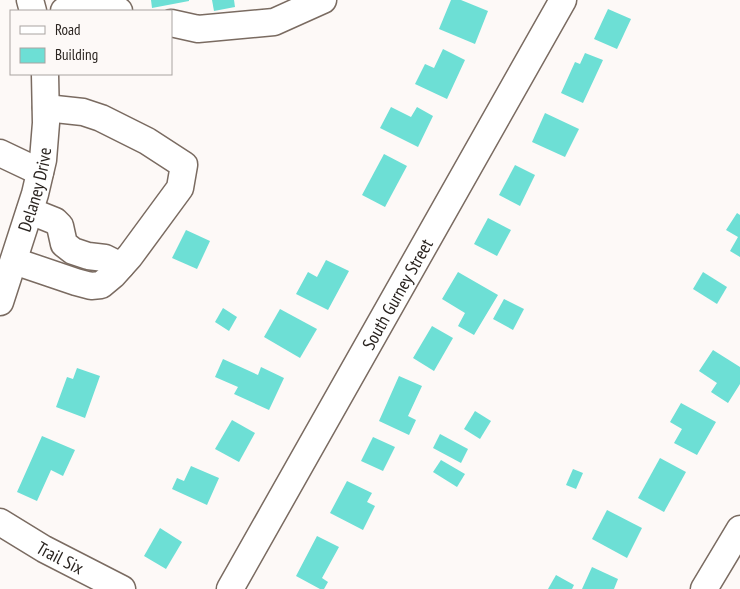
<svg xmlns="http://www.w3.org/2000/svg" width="740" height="589" font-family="'PT Sans Narrow',sans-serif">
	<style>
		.building { fill: #6ddfd5 }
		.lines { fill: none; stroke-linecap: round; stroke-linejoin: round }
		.minor-casing { stroke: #7a6b61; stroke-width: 29 }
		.minor { stroke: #fff; stroke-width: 26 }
		.labels { text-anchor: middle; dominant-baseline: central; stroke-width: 4; stroke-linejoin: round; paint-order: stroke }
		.street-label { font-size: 18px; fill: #2a2420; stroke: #fdf9f7 }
	</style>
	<rect width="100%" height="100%" fill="#fdf9f7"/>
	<g class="building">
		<path d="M151 0H189V1L152 8Z"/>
		<path d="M212 0H234L235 7 214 11Z"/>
		<path d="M451 0H461L488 11 475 44 439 29Z"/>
		<path d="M608 9 631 19 617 49 594 39Z"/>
		<path d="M443 49 465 60 447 99 415 84 425 64 434 68Z"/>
		<path d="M585 53 603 60 583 103 561 93 575 62 580 64Z"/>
		<path d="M391 107 411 117 417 107 433 116 418 147 380 128Z"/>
		<path d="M545 113 579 129 565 157 532 142Z"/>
		<path d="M384 154 407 166 385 207 362 195Z"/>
		<path d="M515 165 535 175 520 206 499 195Z"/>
		<path d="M737 213 740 215V257L730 251 738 237 726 230Z"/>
		<path d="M488 218 511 230 497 256 474 244Z"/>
		<path d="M186 230 210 241 197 269 172 258Z"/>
		<path d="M326 260 349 271 328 310 296 294 308 272 317 277Z"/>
		<path d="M458 272 498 295 474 335 458 326 465 313 442 299Z"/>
		<path d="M703 272 727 287 717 304 693 289Z"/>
		<path d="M504 299 524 309 513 330 493 319Z"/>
		<path d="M223 308 237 317 229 331 215 322Z"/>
		<path d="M280 309 317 329 300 358 264 337Z"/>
		<path d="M432 326 453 338 434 371 413 358Z"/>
		<path d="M713 350 740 367V384L728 403 711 392 717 383 699 371Z"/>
		<path d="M223 359 258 375 261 367 284 378 269 410 234 394 238 387 215 377Z"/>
		<path d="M77 368 100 376 85 418 56 407 67 377 73 379Z"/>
		<path d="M399 376 422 386 408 416 416 420 409 435 379 421Z"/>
		<path d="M681 403 716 422 697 455 674 443 682 429 670 422Z"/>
		<path d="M475 411 491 421 480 439 464 429Z"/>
		<path d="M232 420 255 433 239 462 215 449Z"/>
		<path d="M440 434 468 449 461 463 433 448Z"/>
		<path d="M42 436 75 450 63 476 51 470 37 501 17 492Z"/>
		<path d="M373 437 395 447 383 471 361 461Z"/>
		<path d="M660 458 686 472 664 512 638 498Z"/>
		<path d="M441 460 465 474 457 487 433 472Z"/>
		<path d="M191 466 219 478 207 505 172 489 177 478 184 481Z"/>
		<path d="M573 469 583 473 576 489 566 485Z"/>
		<path d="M347 481 372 493 367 502 375 506 363 530 330 513Z"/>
		<path d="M607 510 642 528 627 558 592 539Z"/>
		<path d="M160 528 182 542 166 569 144 556Z"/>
		<path d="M317 536 339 547 322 578 328 582 324 589H320L296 576Z"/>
		<path d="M592 567 618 579 614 589H582Z"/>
		<path d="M556 575 574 585 572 589H548Z"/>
	</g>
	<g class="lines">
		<defs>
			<g id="minor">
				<path d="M30 0 33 11"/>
				<path d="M64 11 90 5 119 11"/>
				<path d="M171 23 198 29 274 22 323 0"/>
				<path d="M0 153 40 172"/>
				<path d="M30 211 55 221 60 226 64 244 73 251 88 256 105 258 121 266"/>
				<path d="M14 261 76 282 91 286 101 285 113 275 130 256 180 188 184 165 147 141 101 118 83 112 46 108"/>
				<path id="s1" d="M0 302 35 194 43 160 46 123 45 74"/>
				<path id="s2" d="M0 522 44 549 122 589"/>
				<path id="s3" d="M230 589 563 0"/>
				<path d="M704 589 740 529"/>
			</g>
		</defs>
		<use href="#minor" class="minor-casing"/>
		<use href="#minor" class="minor"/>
	</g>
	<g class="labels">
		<g class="street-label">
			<text stroke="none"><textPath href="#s1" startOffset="118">Delaney Drive</textPath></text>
			<text stroke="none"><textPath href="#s3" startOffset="339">South Gurney Street</textPath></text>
			<text stroke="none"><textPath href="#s2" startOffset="70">Trail Six</textPath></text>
		</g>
	</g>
	<rect x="10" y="10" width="162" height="65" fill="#fdf9f7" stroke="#a9a4a1"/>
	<rect x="20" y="26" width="25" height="8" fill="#ffffff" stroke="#a9a4a1"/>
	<text x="55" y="35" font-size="15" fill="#2a2420">Road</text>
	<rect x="20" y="48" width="25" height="15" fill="#6ddfd5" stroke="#a9a4a1"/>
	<text x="55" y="60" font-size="15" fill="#2a2420">Building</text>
</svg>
